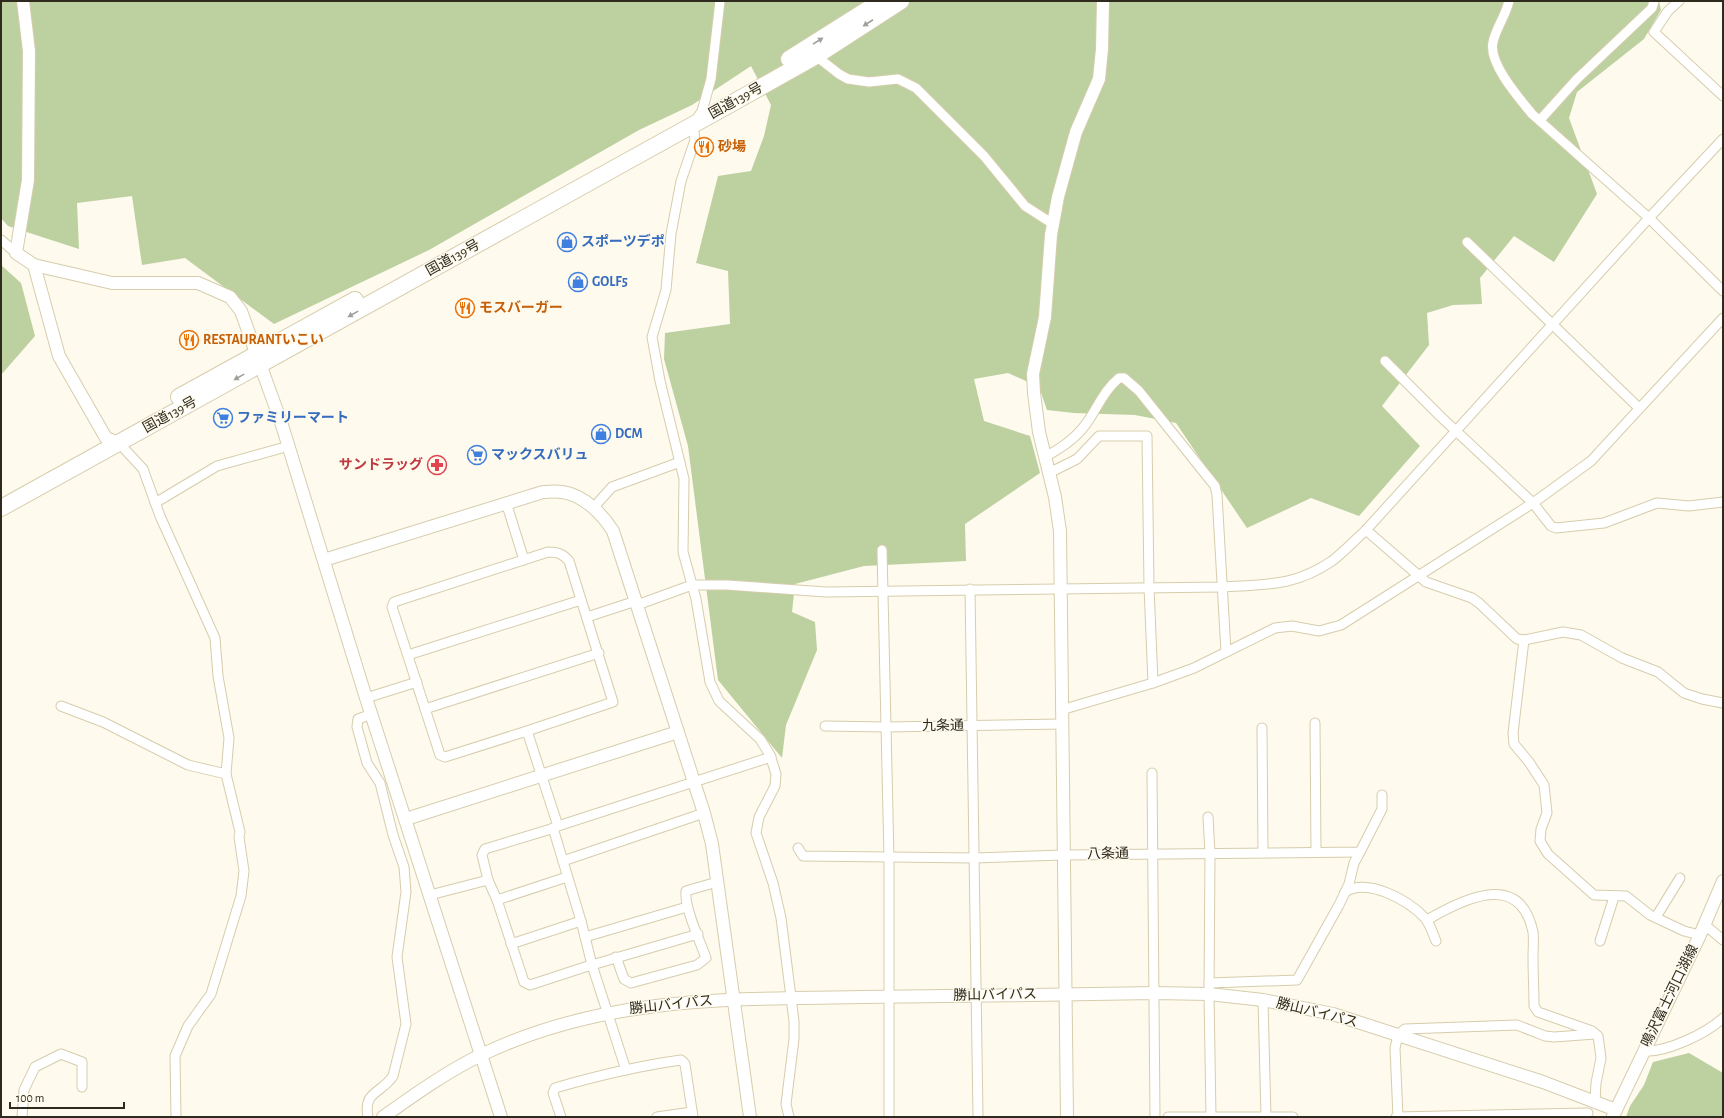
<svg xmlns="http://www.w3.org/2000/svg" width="1724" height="1118" font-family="'Alegreya Sans','Noto Sans JP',sans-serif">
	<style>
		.green { fill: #bcd0a0 }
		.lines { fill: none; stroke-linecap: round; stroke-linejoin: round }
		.street-casing { stroke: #d6cdac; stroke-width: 11 }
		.secondary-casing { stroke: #d6cdac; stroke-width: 14 }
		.highway-casing { stroke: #d6cdac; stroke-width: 18 }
		.street { stroke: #fff; stroke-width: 9 }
		.secondary { stroke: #fff; stroke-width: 12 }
		.highway { stroke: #fff; stroke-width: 16 }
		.oneway { fill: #a1a09a }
		.labels { text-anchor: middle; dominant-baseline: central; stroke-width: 3; stroke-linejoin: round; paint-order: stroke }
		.street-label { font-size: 14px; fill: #2e2b1e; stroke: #fefaed }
		.food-label { font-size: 14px; font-weight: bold; fill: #c56008; stroke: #fefaed; text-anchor: start }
		.shop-label { font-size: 14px; font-weight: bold; fill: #366cbe; stroke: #fefaed; text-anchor: start }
		.health-label { font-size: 14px; font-weight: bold; fill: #be3a42; stroke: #fefaed; text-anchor: end }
	</style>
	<rect width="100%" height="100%" fill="#fefaed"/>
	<g class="green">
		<path d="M1 1H1659L1661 10 1644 39 1577 92 1569 118 1597 194 1554 262 1514 236 1480 278 1482 304 1453 305 1427 313 1429 345 1382 406 1420 446 1359 516 1311 498 1247 528 1176 423 1135 415 1074 413 1047 410 1039 387 1008 373 974 379 984 421 1030 436 1040 473 965 524 966 561 864 566 795 584 792 612 815 622 817 650 786 725 782 758 718 680 688 446 664 359 665 333 730 324 728 271 696 263 718 176 751 171 764 136 771 105 751 66 692 105 639 130 429 250 274 324 185 258 142 265 132 196 77 203 79 249 8 226 1 218Z"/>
		<path d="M1 265 21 283 35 336 1 375Z"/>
		<path d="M1689 1053 1723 1073V1117H1626L1630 1106 1644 1085 1653 1062Z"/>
	</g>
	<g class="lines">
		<defs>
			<g id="street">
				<path d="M720 1 711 79 702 111 693 125 695 140 681 181 671 234 666 290 652 337 660 381 684 479 683 552 696 599 710 682 719 701 760 739 770 755 776 774 775 786 759 817 756 833 773 883 781 918 794 1021V1039L786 1104 789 1117"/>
				<path d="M1509 1C1506 15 1496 28 1493 42 1488 63 1519 98 1532 114L1649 218 1723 291"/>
				<path d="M1679 1 1668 11 1654 32 1723 96"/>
				<path d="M816 56 839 74 848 79 869 82 898 79 916 88 984 156 1025 206 1053 224"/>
				<path d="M1540 120 1577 79 1652 8 1654 1"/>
				<path d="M1723 139 1649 218 1366 530 1426 582 1472 598 1479 603 1517 639 1524 640 1563 632 1581 635 1622 658 1658 672 1684 693 1702 699 1723 703"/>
				<path d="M1 240 16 253"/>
				<path d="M1467 242 1639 408"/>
				<path d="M1385 361 1440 416 1533 503 1551 526 1556 528 1604 523 1657 503 1689 506 1723 502"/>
				<path d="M119 443 143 469 160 516 215 638 218 676 229 738 226 774 240 832 239 837 244 871 241 896 211 994 188 1026 175 1056 176 1117"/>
				<path d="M1045 457C1061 448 1075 439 1086 424 1097 409 1104 390 1119 378H1124L1139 391 1215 486 1217 495 1226 652"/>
				<path d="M1049 473 1077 459 1099 436H1147L1149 587 1153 683"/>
				<path d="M506 502 524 560"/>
				<path d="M155 503 217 466 289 446"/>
				<path d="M594 507 612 487 680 462"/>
				<path d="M882 550 889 858V1117"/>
				<path d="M548 552C558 552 563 554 569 561L613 702 527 731 445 757 440 755 392 607 394 602Z"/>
				<path d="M970 589 978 1117"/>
				<path d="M637 605 692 585H727L826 592 1222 587C1265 584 1294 587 1332 561 1344 552 1355 540 1366 530"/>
				<path d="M587 617 636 601"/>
				<path d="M1524 640 1513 733 1514 744 1529 762 1544 785 1547 813 1541 829 1540 841 1548 854 1594 895 1626 896 1650 915 1684 931 1700 935"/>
				<path d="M408 655 581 600"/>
				<path d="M366 698 417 682"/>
				<path d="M61 706 103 722 188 765 226 774"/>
				<path d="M425 709 599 653"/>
				<path d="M1061 710 1153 683 1194 668 1275 628 1292 626 1319 631 1341 625 1533 503 1591 461 1723 318"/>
				<path d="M1315 723 1316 852"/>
				<path d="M825 726 886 727 1062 724"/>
				<path d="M1262 728 1263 852"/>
				<path d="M527 731 558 826"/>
				<path d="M1152 773 1155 1117"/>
				<path d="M1208 817 1210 853 1209 994 1211 1117"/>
				<path d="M553 828 581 921 592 965 626 1070"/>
				<path d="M798 848 803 856 975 858 1063 855 1360 852 1382 809V795"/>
				<path d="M563 861 704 813"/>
				<path d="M1345 892C1368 877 1409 901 1425 918 1430 924 1433 934 1436 941"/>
				<path d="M430 895 488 880"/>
				<path d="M497 900 567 877"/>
				<path d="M1656 917 1680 878"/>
				<path d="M1427 920C1463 899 1520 870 1533 932 1534 940 1533 949 1533 957 1533 973 1534 990 1534 1006L1538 1012 1592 1031 1598 1036 1601 1058 1596 1083 1595 1102"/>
				<path d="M1705 925 1723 940"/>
				<path d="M698 934 585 967 530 985 524 982 497 900 488 880 482 855 485 849 551 829 558 826 771 757"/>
				<path d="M585 937 687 907"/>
				<path d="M1600 941 1614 897"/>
				<path d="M511 944 581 921"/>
				<path d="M616 957 624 979 631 983 697 965 706 958C700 941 684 907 686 891L717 882"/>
				<path d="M1209 983 1297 980 1339 905 1349 884 1354 863 1360 852"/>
				<path d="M1263 1000 1266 1117"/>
				<path d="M1643 1051C1666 1053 1707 1033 1723 1018"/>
				<path d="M22 1117 24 1090 35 1067 61 1054 82 1062V1087"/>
				<path d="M368 1117C363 1091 381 1094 393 1076L406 1024 397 957 406 892 404 867 393 835 380 783 367 763 357 727 358 719 372 714"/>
				<path d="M561 1117 553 1093 555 1088C596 1076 638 1066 681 1060L685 1064 693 1117"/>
				<path d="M657 1117 692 1112"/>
				<path d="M1168 1117H1293"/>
				<path d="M1396 1117 1588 1113"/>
				<path d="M1398 1117 1395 1048 1398 1035 1405 1029 1517 1025 1545 1036 1554 1037 1595 1034"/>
			</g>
			<g id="secondary">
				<path d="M23 1 29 51 28 180 16 253 34 265 59 356 106 438 119 443"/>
				<path d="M34 265 112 283H198L230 297 241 311 282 425 366 698 501 1117"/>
				<path d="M324 560 543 492C549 492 556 491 562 492 584 495 602 514 613 531L704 813 712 844 750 1117"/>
				<path d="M406 819 678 732"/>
				<path d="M1613 1116 1700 935 1723 881"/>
				<path d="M383 1117C414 1095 446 1072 481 1055 604 996 729 999 862 997 959 996 1057 995 1154 993L1209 994 1263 1000 1333 1014 1543 1082 1616 1110"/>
				<path d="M1067 1117 1060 531 1055 497 1039 432 1034 393 1033 374 1045 317 1051 235 1058 197 1076 132 1099 79 1102 49 1103 1"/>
			</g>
			<g id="highway">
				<path d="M789 59 881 1"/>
				<path d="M179 397 355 300"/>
				<path d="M1 508 727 106 816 56 901 1"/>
			</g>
		</defs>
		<use href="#street" class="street-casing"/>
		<use href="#secondary" class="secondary-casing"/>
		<use href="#highway" class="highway-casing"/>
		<use href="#street" class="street"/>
		<use href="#secondary" class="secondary"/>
		<use href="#highway" class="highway"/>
	</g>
	<defs><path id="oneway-solid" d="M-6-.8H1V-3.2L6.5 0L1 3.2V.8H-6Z"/></defs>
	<g class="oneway">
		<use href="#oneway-solid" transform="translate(868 23) rotate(147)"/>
		<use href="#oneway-solid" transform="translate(818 41) rotate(-32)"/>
		<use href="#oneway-solid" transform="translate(353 314) rotate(151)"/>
		<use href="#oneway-solid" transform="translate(239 377) rotate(151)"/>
	</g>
	<defs>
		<symbol id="restaurant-ring" viewBox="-11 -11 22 22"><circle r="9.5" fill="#fefaed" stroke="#e8710a" stroke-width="1.5"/><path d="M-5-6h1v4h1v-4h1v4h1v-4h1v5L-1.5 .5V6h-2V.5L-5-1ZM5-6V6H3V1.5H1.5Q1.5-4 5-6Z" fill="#e8710a"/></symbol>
		<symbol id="shop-ring" viewBox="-11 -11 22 22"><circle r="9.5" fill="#fefaed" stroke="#3f7fe0" stroke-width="1.5"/><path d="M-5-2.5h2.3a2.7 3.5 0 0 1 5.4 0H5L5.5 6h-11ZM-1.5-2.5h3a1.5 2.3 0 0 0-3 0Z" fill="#3f7fe0"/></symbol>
		<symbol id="supermarket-ring" viewBox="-11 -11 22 22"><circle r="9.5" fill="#fefaed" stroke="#3f7fe0" stroke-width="1.5"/><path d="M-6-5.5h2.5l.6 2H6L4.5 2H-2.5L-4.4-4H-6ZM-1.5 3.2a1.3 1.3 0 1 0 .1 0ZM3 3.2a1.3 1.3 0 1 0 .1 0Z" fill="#3f7fe0"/></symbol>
		<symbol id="pharmacy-ring" viewBox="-11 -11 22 22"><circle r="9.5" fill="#fefaed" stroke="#e0444e" stroke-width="1.5"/><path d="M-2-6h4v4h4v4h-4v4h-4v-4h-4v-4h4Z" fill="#e0444e"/></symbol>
	</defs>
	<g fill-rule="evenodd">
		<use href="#restaurant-ring" x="693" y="136" width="22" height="22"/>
		<use href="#shop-ring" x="556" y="231" width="22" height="22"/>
		<use href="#shop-ring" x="567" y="271" width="22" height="22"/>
		<use href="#restaurant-ring" x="454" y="297" width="22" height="22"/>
		<use href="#restaurant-ring" x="178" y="329" width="22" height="22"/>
		<use href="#supermarket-ring" x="212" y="407" width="22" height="22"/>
		<use href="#shop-ring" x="590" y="423" width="22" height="22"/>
		<use href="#supermarket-ring" x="466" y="444" width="22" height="22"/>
		<use href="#pharmacy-ring" x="426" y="454" width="22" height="22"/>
	</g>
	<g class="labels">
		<g class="street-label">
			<text transform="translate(736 101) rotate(-29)">国道139号</text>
			<text transform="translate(453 258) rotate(-29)">国道139号</text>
			<text transform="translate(170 415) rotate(-29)">国道139号</text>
			<text transform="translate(943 726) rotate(-1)">九条通</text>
			<text transform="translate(1108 854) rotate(-1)">八条通</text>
			<text transform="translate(995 995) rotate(-1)">勝山バイパス</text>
			<text transform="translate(1670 996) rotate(-64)">鳴沢富士河口湖線</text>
			<text transform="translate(671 1005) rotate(-6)">勝山バイパス</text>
			<text transform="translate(1317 1013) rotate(14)">勝山バイパス</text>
		</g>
		<g class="food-label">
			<text x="718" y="147">砂場</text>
			<text x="479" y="308">モスバーガー</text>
			<text x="203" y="340">RESTAURANTいこい</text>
		</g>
		<g class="shop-label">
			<text x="581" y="242">スポーツデポ</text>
			<text x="592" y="282">GOLF5</text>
			<text x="237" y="418">ファミリーマート</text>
			<text x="615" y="434">DCM</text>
			<text x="491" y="455">マックスバリュ</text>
		</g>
		<g class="health-label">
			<text x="423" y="465">サンドラッグ</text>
		</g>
	</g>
	<rect width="1724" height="1118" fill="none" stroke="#2e2b1e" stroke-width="4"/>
	<path d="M10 1102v6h114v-6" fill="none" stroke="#2e2b1e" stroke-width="2"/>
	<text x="16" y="1102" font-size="12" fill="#2e2b1e" stroke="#fefaed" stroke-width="3" paint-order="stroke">100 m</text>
</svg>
